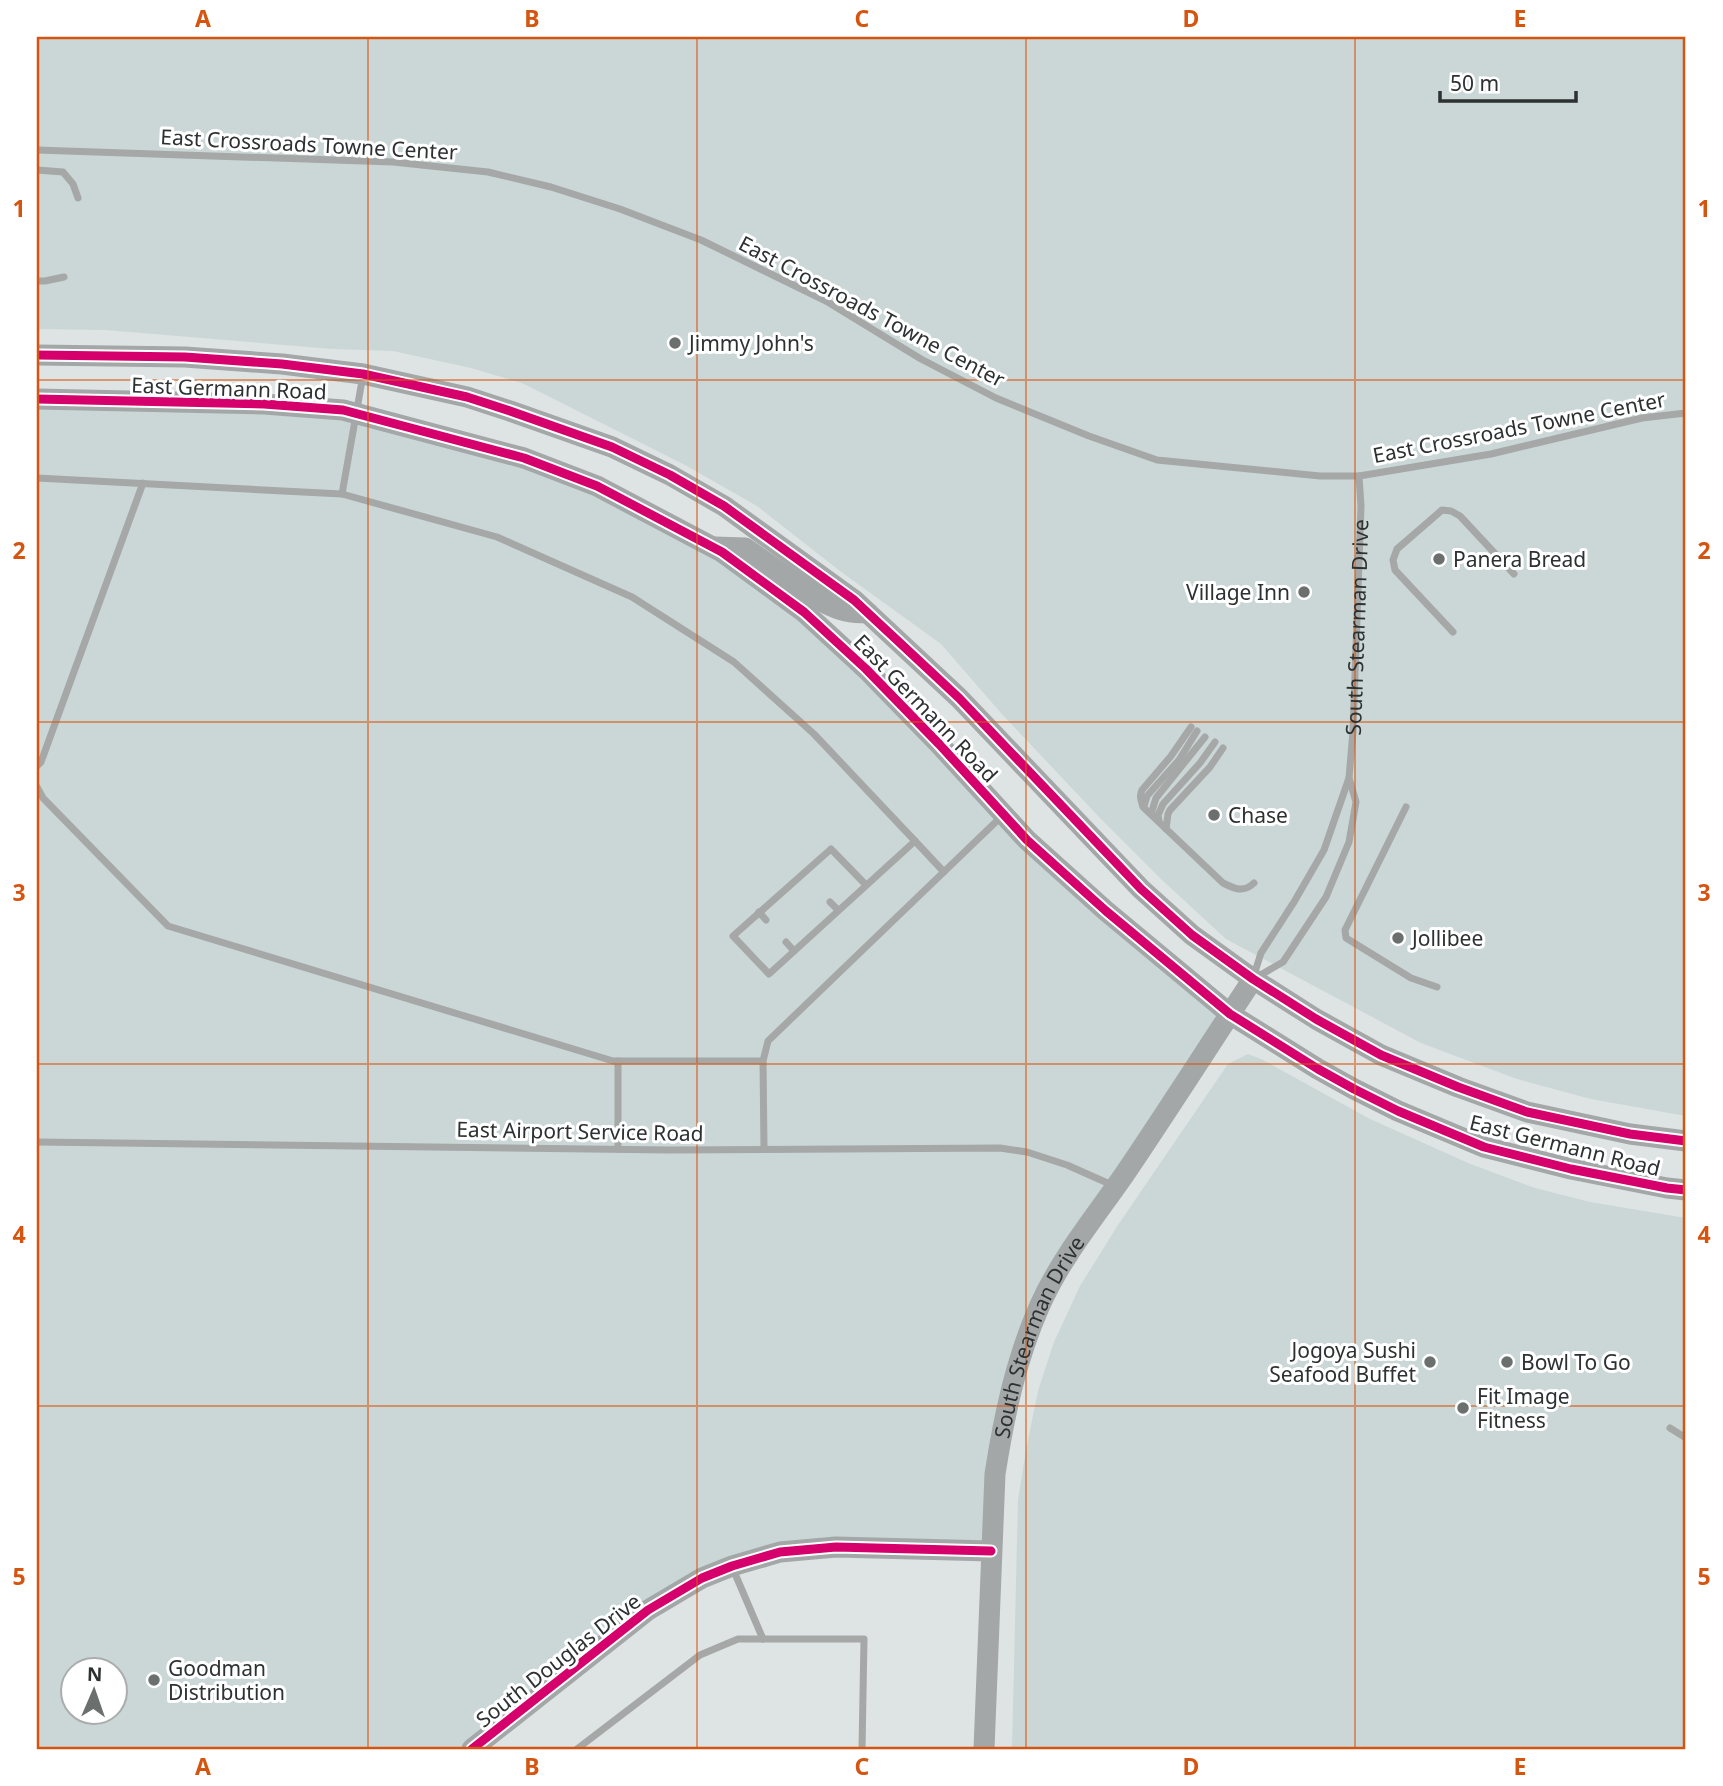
<svg xmlns="http://www.w3.org/2000/svg" width="1723" height="1786" font-family="'Noto Sans',sans-serif">
	<style>
		.built { fill: #cad7d6; fill-rule: evenodd }
		.lines { fill: none; stroke-linecap: round; stroke-linejoin: round }
		.lane { stroke: #a5a8a7; stroke-width: 7 }
		.secondary { stroke: #a3a7a7; stroke-width: 21 }
		.cycleway-casing { stroke: #fff; stroke-width: 13 }
		.cycleway { stroke: #d6006c; stroke-width: 9 }
		.grid { fill: none; stroke: #d55510; stroke-width: 2; stroke-opacity: 0.55 }
		.poi-dot { fill: #6b706f; stroke: #fff; stroke-width: 2.5 }
		.labels { text-anchor: middle; dominant-baseline: central; stroke-width: 6; stroke-linejoin: round; paint-order: stroke }
		.street-label { font-size: 21px; fill: #2d3131; stroke: #fff }
		.poi-label { font-size: 21px; fill: #2d3131; stroke: #fff; text-anchor: start }
		.neatline { fill: none; stroke: #d55510; stroke-width: 2.5 }
		.grid-label { font-size: 23px; text-anchor: middle; font-weight: bold; fill: #d55510 }
	</style>
	<rect width="100%" height="100%" fill="#dee4e3"/>
	<g class="built">
		<path d="M37 37H1686V1116L1591 1099 1517 1079 1421 1043 1226 939 1162 880 1100 818 1001 713 941 644 840 571 757 506 685 465 522 383 471 368 393 351 332 349 106 330 37 329Z"/>
		<path d="M37 399 264 404 524 458 722 552 939 744 1230 1014 1140 1151 1026 1342 991 1551 836 1547 702 1578 472 1749H37ZM74 1670H116V1712H74Z"/>
		<path d="M1248 1054 1261 1059 1370 1119 1468 1163 1535 1188 1590 1202 1686 1218V1749H1012L1018 1500 1026 1450 1038 1391 1054 1342 1080 1286 1118 1225 1228 1064Z"/>
	</g>
	<g class="lines">
		<g class="lane">
			<path d="M37 150 393 162 488 172 551 187 620 209 701 240 826 301 921 359 996 398 1089 436 1157 460 1320 476H1359L1491 454 1642 418 1686 413"/>
			<path d="M37 170 63 172 73 184 78 198"/>
			<path d="M37 281H45L64 277"/>
			<path d="M37 478 342 494 363 375"/>
			<path d="M342 494 497 537 632 597 734 662 814 734 915 841 769 974 733 936 831 849 866 885"/>
			<path d="M1453 632 1395 570 1393 560 1397 549 1442 510 1451 511 1460 516 1514 574"/>
			<path d="M1191 727 1171 756 1142 790C1139 796 1141 800 1143 807L1223 883C1235 889 1243 893 1254 883"/>
			<path d="M37 766 41 762 143 483"/>
			<path d="M37 787 43 798 168 926 613 1061H763"/>
			<path d="M1144 806 1147 796 1179 760 1197 731"/>
			<path d="M1406 807 1345 930 1346 938 1411 978 1437 987"/>
			<path d="M1151 814 1156 798 1205 737"/>
			<path d="M1159 821 1158 815 1163 804 1200 763 1215 742"/>
			<path d="M1166 829 1168 814 1170 810 1210 767 1223 748"/>
			<path d="M915 841 944 872"/>
			<path d="M830 902 838 910"/>
			<path d="M759 912 766 920"/>
			<path d="M786 942 794 951"/>
			<path id="s1" d="M1254 975 1261 953 1294 902 1324 850 1349 778 1353 731 1361 506 1359 476"/>
			<path d="M1257 977 1283 962 1326 897 1349 842 1356 802 1349 778"/>
			<path d="M37 1142 669 1150 1000 1148 1027 1152 1067 1165 1112 1185"/>
			<path d="M618 1149V1061"/>
			<path d="M764 1149 763 1061 768 1041 1003 815"/>
			<path d="M1670 1428 1686 1438"/>
			<path d="M733 1569 763 1639"/>
			<path d="M577 1749 700 1655 738 1639H864L862 1749"/>
		</g>
		<g class="secondary">
			<path d="M37 355 185 357 282 364 363 374 467 397 510 411 612 447 670 475 724 506 854 600 959 698 1141 889 1192 935 1253 979 1316 1019 1381 1055 1458 1087 1527 1112 1630 1134 1686 1141"/>
			<path d="M37 399 264 404 343 410 524 458 597 486 722 552 804 612 866 669 939 744 1027 840 1106 911 1230 1014 1318 1069 1354 1089 1398 1111 1484 1147 1571 1169 1667 1188 1686 1190"/>
			<path d="M714 547 745 548 825 603C840 611 851 613 868 613"/>
			<path d="M472 1749 648 1610 702 1578 732 1566 780 1552 836 1547 991 1551"/>
			<path id="s2" d="M984 1749 995 1474C1004 1416 1016 1359 1040 1305 1061 1258 1095 1217 1124 1175 1168 1110 1210 1044 1253 979"/>
		</g>
		<defs>
			<g id="cycleway">
				<path d="M37 355 185 357 282 364 363 374 467 397 510 411 612 447 670 475 724 506 854 600 959 698 1141 889 1192 935 1253 979 1316 1019 1381 1055 1458 1087 1527 1112 1630 1134 1686 1141"/>
				<path d="M37 399 264 404 343 410 524 458 597 486 722 552 804 612 866 669 939 744 1027 840 1106 911 1230 1014 1318 1069 1354 1089 1398 1111 1484 1147 1571 1169 1667 1188 1686 1190"/>
				<path d="M472 1749 648 1610 702 1578 732 1566 780 1552 836 1547 991 1551"/>
			</g>
		</defs>
		<use href="#cycleway" class="cycleway-casing"/>
		<use href="#cycleway" class="cycleway"/>
	</g>
	<path class="grid" d="M368 37V1749M697 37V1749M1026 37V1749M1355 37V1749M37 380H1686M37 722H1686M37 1064H1686M37 1406H1686"/>
	<g class="poi-dot">
		<circle cx="675" cy="343" r="7"/>
		<circle cx="1439" cy="559" r="7"/>
		<circle cx="1304" cy="592" r="7"/>
		<circle cx="1214" cy="815" r="7"/>
		<circle cx="1398" cy="938" r="7"/>
		<circle cx="1430" cy="1362" r="7"/>
		<circle cx="1507" cy="1362" r="7"/>
		<circle cx="1463" cy="1408" r="7"/>
		<circle cx="154" cy="1680" r="7"/>
	</g>
	<g class="labels">
		<g class="street-label">
			<text transform="translate(309 144) rotate(3)">East Crossroads Towne Center</text>
			<text transform="translate(872 311) rotate(28)">East Crossroads Towne Center</text>
			<text transform="translate(229 388) rotate(2)">East Germann Road</text>
			<text transform="translate(1519 427) rotate(-11)">East Crossroads Towne Center</text>
			<text stroke="none"><textPath href="#s1" startOffset="371">South Stearman Drive</textPath></text>
			<text transform="translate(926 708) rotate(46)">East Germann Road</text>
			<text transform="translate(580 1131) rotate(1)">East Airport Service Road</text>
			<text transform="translate(1565 1145) rotate(14)">East Germann Road</text>
			<text stroke="none"><textPath href="#s2" startOffset="420">South Stearman Drive</textPath></text>
			<text transform="translate(558 1660) rotate(-38)">South Douglas Drive</text>
		</g>
		<g class="poi-label">
			<text x="689" y="343">Jimmy John's</text>
			<text x="1453" y="559">Panera Bread</text>
			<text x="1290" y="592" text-anchor="end">Village Inn</text>
			<text x="1228" y="815">Chase</text>
			<text x="1412" y="938">Jollibee</text>
			<text x="1416" y="1350" text-anchor="end">Jogoya Sushi<tspan x="1416" dy="24">Seafood Buffet</tspan></text>
			<text x="1521" y="1362">Bowl To Go</text>
			<text x="1477" y="1396">Fit Image<tspan x="1477" dy="24">Fitness</tspan></text>
			<text x="168" y="1668">Goodman<tspan x="168" dy="24">Distribution</tspan></text>
		</g>
	</g>
	<rect width="1723" height="1786" fill="none" stroke="#ffffff" stroke-width="77"/>
	<g transform="translate(94 1691) rotate(2)"><circle r="33" fill="#ffffff" stroke="#abadad" stroke-width="2"/>
	<path d="M0-5L12 26L0 18L-12 26Z" fill="#6b706f"/>
	<text y="-10" font-size="19" font-weight="bold" text-anchor="middle" fill="#2d3131">N</text>
	</g>
	<path d="M1440 91v10h136v-10" fill="none" stroke="#2d3131" stroke-width="3.5"/>
	<text x="1450" y="91" font-size="21" fill="#2d3131" stroke="#ffffff" stroke-width="5" paint-order="stroke">50 m</text>
	<rect x="38" y="38" width="1646" height="1710" class="neatline"/>
	<g class="grid-label">
		<text x="203" y="27">A</text>
		<text x="532" y="27">B</text>
		<text x="862" y="27">C</text>
		<text x="1191" y="27">D</text>
		<text x="1520" y="27">E</text>
		<text x="19" y="217">1</text>
		<text x="1704" y="217">1</text>
		<text x="19" y="559">2</text>
		<text x="1704" y="559">2</text>
		<text x="19" y="901">3</text>
		<text x="1704" y="901">3</text>
		<text x="19" y="1243">4</text>
		<text x="1704" y="1243">4</text>
		<text x="19" y="1585">5</text>
		<text x="1704" y="1585">5</text>
		<text x="203" y="1775">A</text>
		<text x="532" y="1775">B</text>
		<text x="862" y="1775">C</text>
		<text x="1191" y="1775">D</text>
		<text x="1520" y="1775">E</text>
	</g>
</svg>
